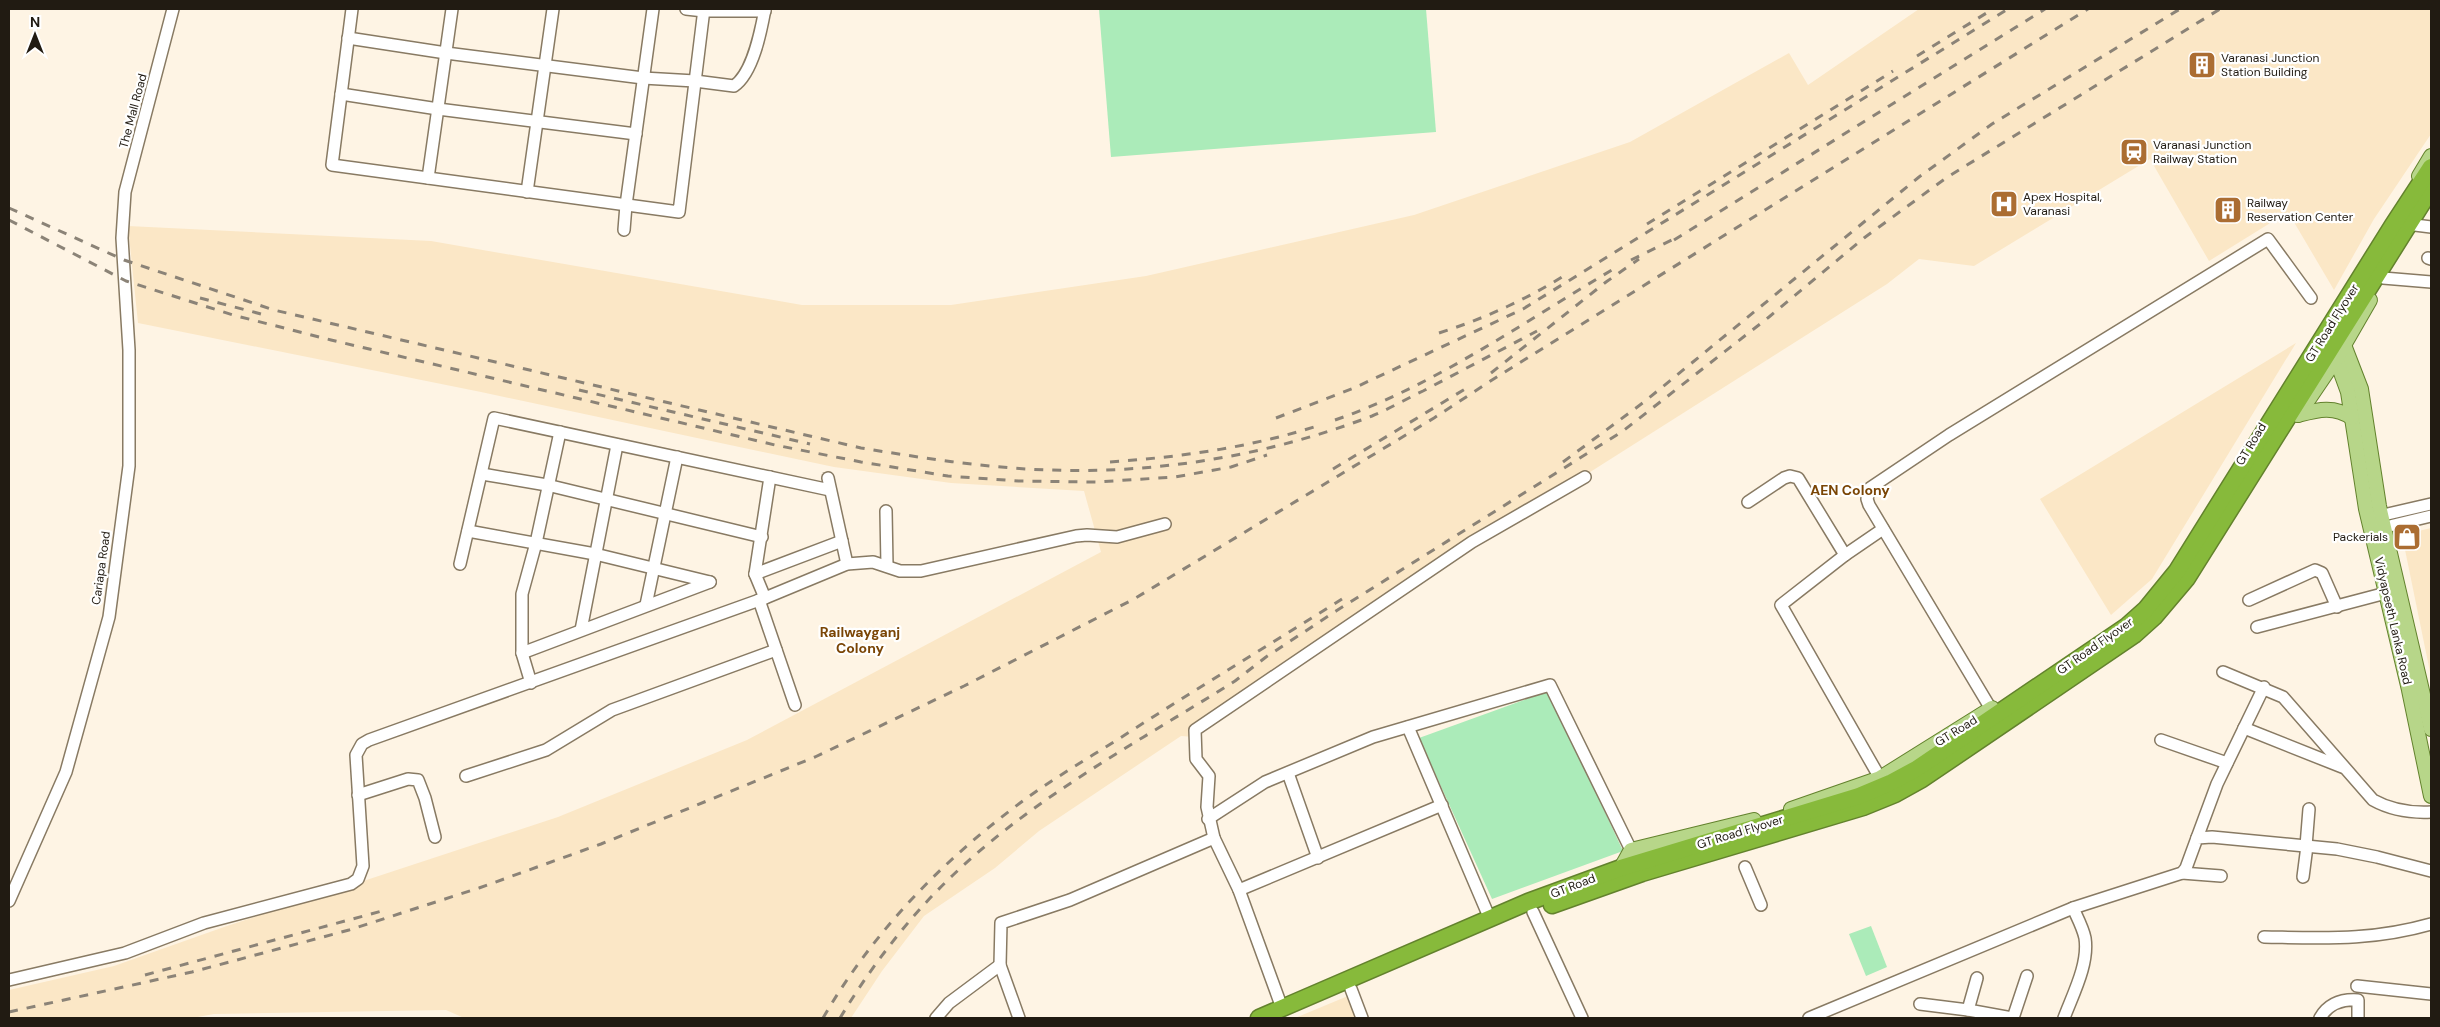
<svg xmlns="http://www.w3.org/2000/svg" width="2440" height="1027" font-family="'DM Sans',sans-serif">
	<style>
		.built { fill: #fbe7c6 }
		.green { fill: #abebb9 }
		.lines { fill: none; stroke-linecap: round; stroke-linejoin: round }
		.minor-casing { stroke: #887a63; stroke-width: 14 }
		.major-casing { stroke: #63822d; stroke-width: 16 }
		.highway-casing { stroke: #63822d; stroke-width: 19 }
		.minor { stroke: #fff; stroke-width: 11 }
		.major { stroke: #b7d689; stroke-width: 14 }
		.highway { stroke: #87ba3b; stroke-width: 16 }
		.rail { stroke: #8b8377; stroke-width: 3; stroke-dasharray: 9 9; stroke-linecap: butt }
		.labels { text-anchor: middle; dominant-baseline: central; stroke-width: 4.5; stroke-linejoin: round; paint-order: stroke }
		.poi-label { font-size: 12px; fill: #211b12; stroke: #fff; text-anchor: start }
		.street-label { font-size: 12px; fill: #211b12; stroke: #fff }
		.neighbourhood-label { font-size: 14px; font-weight: bold; fill: #7a4505; stroke: #fff }
	</style>
	<rect width="100%" height="100%" fill="#fef4e4"/>
	<g class="built">
		<path d="M1919 9H2431V134L2374 219 2334 290 2288 212 2209 261 2150 159 1974 266 1919 259 1887 284 1246 690 1194 737 1181 736 1039 831 995 868 924 916 882 971 851 1018H464L446 1010 214 1014 192 1018H9V990L114 966 224 927 558 817 747 740 1101 552 1084 491 951 483 834 467 481 392 138 323 128 226 431 241 802 305H951L1146 276 1414 215 1630 142 1789 53 1808 85Z"/>
		<path d="M2296 343 2152 579 2111 615 2040 499Z"/>
		<path d="M2431 528V677L2402 535Z"/>
		<path d="M1348 996 1357 1018H1295Z"/>
	</g>
	<g class="green">
		<path d="M1099 9H1426L1436 132 1111 157Z"/>
		<path d="M1549 691 1623 851 1492 899 1419 738Z"/>
		<path d="M1871 926 1887 967 1866 976 1849 934Z"/>
	</g>
	<g class="lines">
		<defs>
			<g id="minor">
				<path d="M352 9 332 165 679 212 704 9"/>
				<path d="M686 9 704 11H765"/>
				<path d="M348 38 446 53 643 78 695 81 734 86C753 73 761 31 765 9"/>
				<path d="M341 94 438 109 636 134"/>
				<path d="M428 178 452 9"/>
				<path d="M527 192 553 9"/>
				<path d="M2415 225 2431 227"/>
				<path d="M624 230 626 205 653 9"/>
				<path d="M2428 258 2431 259"/>
				<path d="M2383 278 2431 282"/>
				<path d="M482 474 547 485 762 537"/>
				<path d="M828 478 847 564"/>
				<path d="M1748 502 1784 478 1790 476 1798 478 1845 555"/>
				<path d="M886 511 887 566"/>
				<path d="M2375 517 2431 504"/>
				<path d="M2377 529 2431 516"/>
				<path d="M468 531 595 554 710 582"/>
				<path d="M460 564 494 418 830 490"/>
				<path d="M755 574 842 541"/>
				<path d="M765 598 755 574 770 477"/>
				<path d="M759 600 795 705"/>
				<path d="M2249 600 2315 570 2322 573 2337 607"/>
				<path d="M646 605 677 457"/>
				<path d="M2257 627 2386 593"/>
				<path d="M581 630 617 445"/>
				<path d="M522 653 710 582"/>
				<path d="M2223 672 2283 697 2373 800C2391 810 2411 813 2431 812"/>
				<path d="M531 683 522 653V594L536 543 560 432"/>
				<path d="M1991 709 1869 505 1867 499 1870 488 1949 435 2268 239 2311 298"/>
				<path d="M1408 727 1490 919"/>
				<path d="M2244 728 2342 767"/>
				<path d="M2161 740 2227 763"/>
				<path d="M1288 773 1318 858"/>
				<path d="M466 776 546 750 612 710 776 650"/>
				<path d="M1880 778 1781 605 1845 555 1883 529"/>
				<path d="M358 795 408 779 418 780 425 798 435 837"/>
				<path d="M1208 819 1265 782 1373 737 1550 685 1631 850"/>
				<path d="M1214 838 1207 807 1209 776 1196 759 1195 730 1472 542 1585 477"/>
				<path d="M2197 838 2217 784 2264 687"/>
				<path d="M2306 846 2309 809"/>
				<path d="M1745 867 1761 905"/>
				<path d="M2182 873 2221 876"/>
				<path d="M2303 877 2307 846"/>
				<path d="M1239 890 1442 805"/>
				<path d="M9 901 66 772 109 617 129 466V350L122 238 125 192 173 9"/>
				<path d="M1533 912 1582 1018"/>
				<path d="M2264 937C2325 938 2371 941 2431 924"/>
				<path d="M9 980 125 953 204 923 351 884 358 879 363 866 356 755 362 744 369 740 765 598 847 564 873 562 900 571H921L1076 536 1087 535 1117 537 1165 524"/>
				<path d="M2357 986 2431 994"/>
				<path d="M1351 989 1362 1018"/>
				<path d="M1920 1004 1968 1010 2012 1018"/>
				<path d="M1968 1010 1977 978"/>
				<path d="M936 1018 949 1003 1000 965"/>
				<path d="M1019 1018 1000 965 1001 923 1070 900 1214 838 1239 890 1282 1008"/>
				<path d="M1809 1018 2073 908 2182 873 2186 868 2197 838 2212 837 2337 849 2377 857 2431 871"/>
				<path d="M2013 1018 2027 976"/>
				<path d="M2064 1018C2073 994 2089 964 2085 938 2083 928 2077 917 2073 908"/>
				<path d="M2320 1018C2328 1004 2342 999 2358 1000V1018"/>
			</g>
			<g id="major">
				<path d="M2419 176 2431 156"/>
				<path d="M2344 345 2361 389 2379 506 2431 729"/>
				<path d="M2336 359 2348 392 2366 509 2409 690 2431 796"/>
				<path d="M2298 415 2336 359 2370 300"/>
				<path d="M2298 415C2317 410 2334 405 2352 418"/>
				<path d="M1791 809 1880 778 1992 708"/>
				<path d="M1621 868 1631 850 1754 820"/>
			</g>
			<g id="highway">
				<path d="M1552 905 1642 873 1863 807 1895 794 1922 779 2134 635 2154 617 2187 578 2431 189"/>
				<path d="M1259 1018 1528 902 1621 868 1859 796 1890 783 1916 769 2127 626 2146 609 2177 571 2393 225 2431 167"/>
			</g>
		</defs>
		<use href="#minor" class="minor-casing"/>
		<use href="#major" class="major-casing"/>
		<use href="#highway" class="highway-casing"/>
		<use href="#minor" class="minor"/>
		<use href="#major" class="major"/>
		<use href="#highway" class="highway"/>
		<g class="rail">
			<path d="M1917 56 1993 9"/>
			<path d="M9 208 124 260 274 310 861 448C923 458 986 468 1049 470 1159 474 1270 455 1372 416 1389 409 1406 399 1423 391 1461 371 1499 351 1537 331"/>
			<path d="M9 220 126 281 233 315 331 340 775 445 861 462 948 476 1018 481 1096 482 1175 477 1231 467 1267 455"/>
			<path d="M1647 224 1893 71"/>
			<path d="M1674 240 2045 9"/>
			<path d="M1631 260 1678 237"/>
			<path d="M200 298 265 315"/>
			<path d="M1439 333C1483 319 1523 301 1562 277"/>
			<path d="M1491 373 1606 282 1639 259"/>
			<path d="M579 390 810 444"/>
			<path d="M1276 418 1354 388 1523 309 2008 9"/>
			<path d="M1335 420C1434 386 1522 323 1612 270"/>
			<path d="M1110 462C1180 457 1247 448 1314 427"/>
			<path d="M1563 462 1644 402 1919 177 1992 124 2180 9"/>
			<path d="M1333 469 1470 386"/>
			<path d="M145 975 382 911"/>
			<path d="M9 1012 192 972 349 930 479 888 601 844 815 757 964 686 1134 599 1434 418 1492 380 2088 9"/>
			<path d="M823 1018C873 932 941 862 1020 803 1055 777 1094 755 1131 731 1201 686 1272 643 1342 599"/>
			<path d="M840 1018C871 967 908 918 952 876 1034 797 1138 742 1235 681L1266 657 1336 611 1623 431 1769 317 1864 238 1946 178 2220 9"/>
		</g>
	</g>
	<defs>
		<symbol id="building-square" viewBox="-11 -11 22 22"><rect x="-9" y="-9" width="18" height="18" rx="4" fill="#ab6d32" stroke="#fff"/><path d="M-4-6H4V6H1V3H-1V6H-4ZM-2.5-4.3h1.7v1.8h-1.7ZM.8-4.3h1.7v1.8H.8ZM-2.5-1h1.7V.8h-1.7ZM.8-1h1.7V.8H.8Z" fill="#fff"/></symbol>
		<symbol id="station-square" viewBox="-11 -11 22 22"><rect x="-9" y="-9" width="18" height="18" rx="4" fill="#ab6d32" stroke="#fff"/><path d="M-3-6H3Q5-6 5-4V2Q5 4 3 4L4.5 6H3L1.5 4h-3L-3 6H-4.5L-3 4Q-5 4-5 2V-4Q-5-6-3-6ZM-3.5-4v3h7v-3ZM-3.5 1v1.5H-2V1ZM2 1v1.5H3.5V1Z" fill="#fff"/></symbol>
		<symbol id="hospital-square" viewBox="-11 -11 22 22"><rect x="-9" y="-9" width="18" height="18" rx="4" fill="#ab6d32" stroke="#fff"/><path d="M-5-5h3v3.5h4V-5h3V5h-3V1.5h-4V5h-3Z" fill="#fff"/></symbol>
		<symbol id="shop-square" viewBox="-11 -11 22 22"><rect x="-9" y="-9" width="18" height="18" rx="4" fill="#ab6d32" stroke="#fff"/><path d="M-5-2.5h2.3a2.7 3.5 0 0 1 5.4 0H5L5.5 6h-11ZM-1.5-2.5h3a1.5 2.3 0 0 0-3 0Z" fill="#fff"/></symbol>
	</defs>
	<g fill-rule="evenodd">
		<use href="#building-square" x="2186" y="49" width="32" height="32"/>
		<use href="#station-square" x="2118" y="136" width="32" height="32"/>
		<use href="#hospital-square" x="1988" y="188" width="32" height="32"/>
		<use href="#building-square" x="2212" y="194" width="32" height="32"/>
		<use href="#shop-square" x="2391" y="521" width="32" height="32"/>
	</g>
	<g class="labels">
		<g class="poi-label">
			<text x="2221" y="58">Varanasi Junction<tspan x="2221" dy="14">Station Building</tspan></text>
			<text x="2153" y="145">Varanasi Junction<tspan x="2153" dy="14">Railway Station</tspan></text>
			<text x="2023" y="197">Apex Hospital,<tspan x="2023" dy="14">Varanasi</tspan></text>
			<text x="2247" y="203">Railway<tspan x="2247" dy="14">Reservation Center</tspan></text>
			<text x="2388" y="537" text-anchor="end">Packerials</text>
		</g>
		<g class="street-label">
			<text transform="translate(133 111) rotate(-75)">The Mall Road</text>
			<text transform="translate(2332 323) rotate(-58)">GT Road Flyover</text>
			<text transform="translate(2251 444) rotate(-59)">GT Road</text>
			<text transform="translate(101 568) rotate(-82)">Cariapa Road</text>
			<text transform="translate(2393 621) rotate(77)">Vidyapeeth Lanka Road</text>
			<text transform="translate(2095 646) rotate(-35)">GT Road Flyover</text>
			<text transform="translate(1956 731) rotate(-32)">GT Road</text>
			<text transform="translate(1740 832) rotate(-17)">GT Road Flyover</text>
			<text transform="translate(1573 886) rotate(-21)">GT Road</text>
		</g>
		<g class="neighbourhood-label">
			<text x="1850" y="490">AEN Colony</text>
			<text x="860" y="632">Railwayganj<tspan x="860" dy="16">Colony</tspan></text>
		</g>
	</g>
	<rect width="2440" height="1027" fill="none" stroke="#211b12" stroke-width="20"/>
	<g transform="translate(35 35)" stroke="#ffffff" stroke-width="4" paint-order="stroke">
	<path d="M0-4L9 19L0 12L-9 19Z" fill="#211b12"/>
	<text y="-8" font-size="14" font-weight="bold" text-anchor="middle" fill="#211b12">N</text>
	</g>
</svg>
